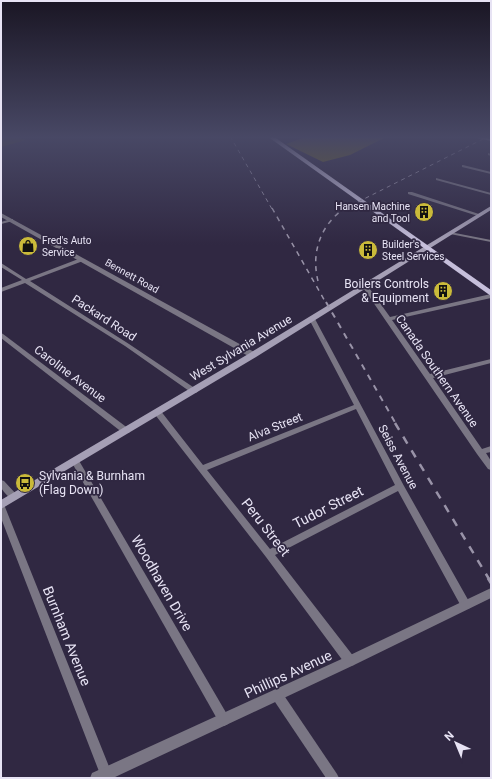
<svg xmlns="http://www.w3.org/2000/svg" width="492" height="779" font-family="Roboto,sans-serif">
	<style>
		.green { fill: #4c471d }
		.forest { fill: #6e6520 }
		.lines { fill: none; stroke-linecap: round; stroke-linejoin: round }
		.minor { fill: #7a7684; fill-rule: evenodd }
		.tertiary { fill: #7a7684; fill-rule: evenodd }
		.secondary { fill: #a59fb5; fill-rule: evenodd }
		.primary { fill: #c6bfdb; fill-rule: evenodd }
		.rail-far4 { stroke: #9993a8; stroke-width: 1; stroke-dasharray: 4 4; stroke-linecap: butt }
		.rail-far3 { stroke: #9993a8; stroke-width: 1.5; stroke-dasharray: 5 5; stroke-linecap: butt }
		.rail-far2 { stroke: #9993a8; stroke-width: 2; stroke-dasharray: 6 6; stroke-linecap: butt }
		.rail-far1 { stroke: #9993a8; stroke-width: 2.5; stroke-dasharray: 8 8; stroke-linecap: butt }
		.rail { stroke: #9993a8; stroke-width: 3; stroke-dasharray: 11 11; stroke-linecap: butt }
		.labels { text-anchor: middle; dominant-baseline: central; stroke-width: 3.5; stroke-linejoin: round; paint-order: stroke }
		.far-poi-label { font-size: 10px; fill: #e7e3f4; stroke: #302842; text-anchor: start }
		.far-street-label { font-size: 10px; fill: #e7e3f4; stroke: #302842 }
		.poi-label { font-size: 12px; fill: #e7e3f4; stroke: #302842; text-anchor: end }
		.street-label { font-size: 12px; fill: #e7e3f4; stroke: #302842 }
		.near-street-label { font-size: 14px; fill: #e7e3f4; stroke: #302842 }
	</style>
	<rect width="100%" height="100%" fill="#302842"/>
	<path class="green" d="M1 136H16L26 140 1 147Z"/>
	<path class="forest" d="M308 136H388L350 155 323 162 286 144Z"/>
	<g class="lines">
		<g class="minor">
			<path d="M488 153 491 154V156L488 155Z"/>
			<path d="M463 165 491 172V174L462 167V165Z"/>
			<path d="M436 178 491 193V195L436 180Z"/>
			<path d="M408 192H412L482 215 478 216 408 194Z"/>
			<path d="M11 219H13V221L1 224V222Z"/>
			<path d="M450 232 491 240V242L450 234Z"/>
			<path d="M81 258 84 260 83 261 30 281 129 344 196 389 198 391 196 393H192L125 346 25 283 1 292V288L22 280 1 267V263L26 279Z"/>
			<path d="M365 284 367 285 390 317 491 294V298L392 320 430 374 491 359V363L433 378 482 449 491 446V452L486 453 491 461V470L488 469 477 454 362 286Z"/>
			<path d="M312 317 315 319 404 486 471 605 470 608 466 609 462 608 398 491 275 555 354 657 355 661 354 665 350 666 346 665 266 557 153 412 157 410H160L203 465 354 405 309 319ZM356 409 395 485 270 549 207 470Z"/>
			<path d="M1 333 3 334 129 429 130 431 129 433H123L1 338Z"/>
			<path d="M75 458 78 459 228 716 230 720 228 724 224 726 220 724 71 461 72 459Z"/>
			<path d="M1 480 4 481 17 495 18 497 17 499C10 501 5 493 1 488Z"/>
			<path d="M1 504 4 505 5 507 112 774 111 778H101L100 774 1 518Z"/>
			<path d="M277 689 281 691 337 774 339 778H326L273 699 271 695 273 691Z"/>
		</g>
		<g class="tertiary">
			<path d="M1 213 256 353 257 355 253 357H250L1 217Z"/>
			<path d="M491 588V598L354 665 113 778H90L92 773 346 657Z"/>
		</g>
		<g class="secondary">
			<path d="M467 136H477L491 139V141Z"/>
			<path d="M491 206V210L256 357 1 509V500L250 353Z"/>
		</g>
		<path class="primary" d="M267 136H273L491 290V296Z"/>
		<g class="rail-far4">
			<path d="M230 136 272 209"/>
			<path d="M344 209 489 136"/>
		</g>
		<g class="rail-far3">
			<path d="M272 208 326 303"/>
			<path d="M318 281C311 253 320 225 345 208"/>
		</g>
		<path class="rail-far2" d="M326 302 396 424"/>
		<path class="rail-far1" d="M395 423 489 579"/>
		<path class="rail" d="M488 578 491 583"/>
	</g>
	<linearGradient id="sky" x2="0" y2="1"><stop stop-color="#1a1624"/><stop offset="0.56" stop-color="#484865"/><stop offset="1" stop-color="#484865" stop-opacity="0"/></linearGradient>
	<rect width="492" height="245" fill="url(#sky)"/>
	<defs>
		<symbol id="building-disc" viewBox="-11 -11 22 22"><circle r="9.5" fill="#caba3a" stroke="#302842"/><path d="M-4-6H4V6H1V3H-1V6H-4ZM-2.5-4.3h1.7v1.8h-1.7ZM.8-4.3h1.7v1.8H.8ZM-2.5-1h1.7V.8h-1.7ZM.8-1h1.7V.8H.8Z" fill="#111"/></symbol>
		<symbol id="shop-disc" viewBox="-11 -11 22 22"><circle r="9.5" fill="#caba3a" stroke="#302842"/><path d="M-5-2.5h2.3a2.7 3.5 0 0 1 5.4 0H5L5.5 6h-11ZM-1.5-2.5h3a1.5 2.3 0 0 0-3 0Z" fill="#111"/></symbol>
		<symbol id="bus-disc" viewBox="-11 -11 22 22"><circle r="9.5" fill="#caba3a" stroke="#302842"/><path d="M-5-6H5V4H4V6H2V4H-2V6H-4V4H-5ZM-3.5-4V0h7V-4ZM-3.5 1.2v1.5H-2V1.2ZM2 1.2v1.5H3.5V1.2Z" fill="#111"/></symbol>
	</defs>
	<g fill-rule="evenodd">
		<use href="#building-disc" x="413" y="201" width="22" height="22"/>
		<use href="#shop-disc" x="17" y="235" width="22" height="22"/>
		<use href="#building-disc" x="357" y="239" width="22" height="22"/>
		<use href="#building-disc" x="432" y="280" width="22" height="22"/>
		<use href="#bus-disc" x="14" y="472" width="22" height="22"/>
	</g>
	<g class="labels">
		<g class="far-poi-label">
			<text x="410" y="206" text-anchor="end">Hansen Machine<tspan x="410" dy="12">and Tool</tspan></text>
			<text x="42" y="240">Fred's Auto<tspan x="42" dy="12">Service</tspan></text>
			<text x="382" y="244">Builder's<tspan x="382" dy="12">Steel Services</tspan></text>
		</g>
		<g class="far-street-label">
			<text transform="translate(132 276) rotate(29)">Bennett Road</text>
		</g>
		<g class="poi-label">
			<text x="429" y="284">Boilers Controls<tspan x="429" dy="14">&amp; Equipment</tspan></text>
			<text x="39" y="476" text-anchor="start">Sylvania &amp; Burnham<tspan x="39" dy="14">(Flag Down)</tspan></text>
		</g>
		<g class="street-label">
			<text transform="translate(104 318) rotate(33)">Packard Road</text>
			<text transform="translate(241 348) rotate(-31)">West Sylvania Avenue</text>
			<text transform="translate(437 371) rotate(55)">Canada Southern Avenue</text>
			<text transform="translate(70 374) rotate(37)">Caroline Avenue</text>
			<text transform="translate(275 427) rotate(-22)">Alva Street</text>
			<text transform="translate(398 457) rotate(62)">Seiss Avenue</text>
		</g>
		<g class="near-street-label">
			<text transform="translate(328 507) rotate(-27)">Tudor Street</text>
			<text transform="translate(266 527) rotate(52)">Peru Street</text>
			<text transform="translate(162 583) rotate(60)">Woodhaven Drive</text>
			<text transform="translate(67 636) rotate(68)">Burnham Avenue</text>
			<text transform="translate(288 674) rotate(-25)">Phillips Avenue</text>
		</g>
	</g>
	<rect width="492" height="779" fill="none" stroke="#e7e3f4" stroke-width="4"/>
	<g transform="translate(456 743) rotate(316)" stroke="#302842" stroke-width="3" paint-order="stroke">
	<path d="M0-3L7 15L0 10L-7 15Z" fill="#e7e3f4"/>
	<text y="-6" font-size="11" font-weight="bold" text-anchor="middle" fill="#e7e3f4">N</text>
	</g>
</svg>
